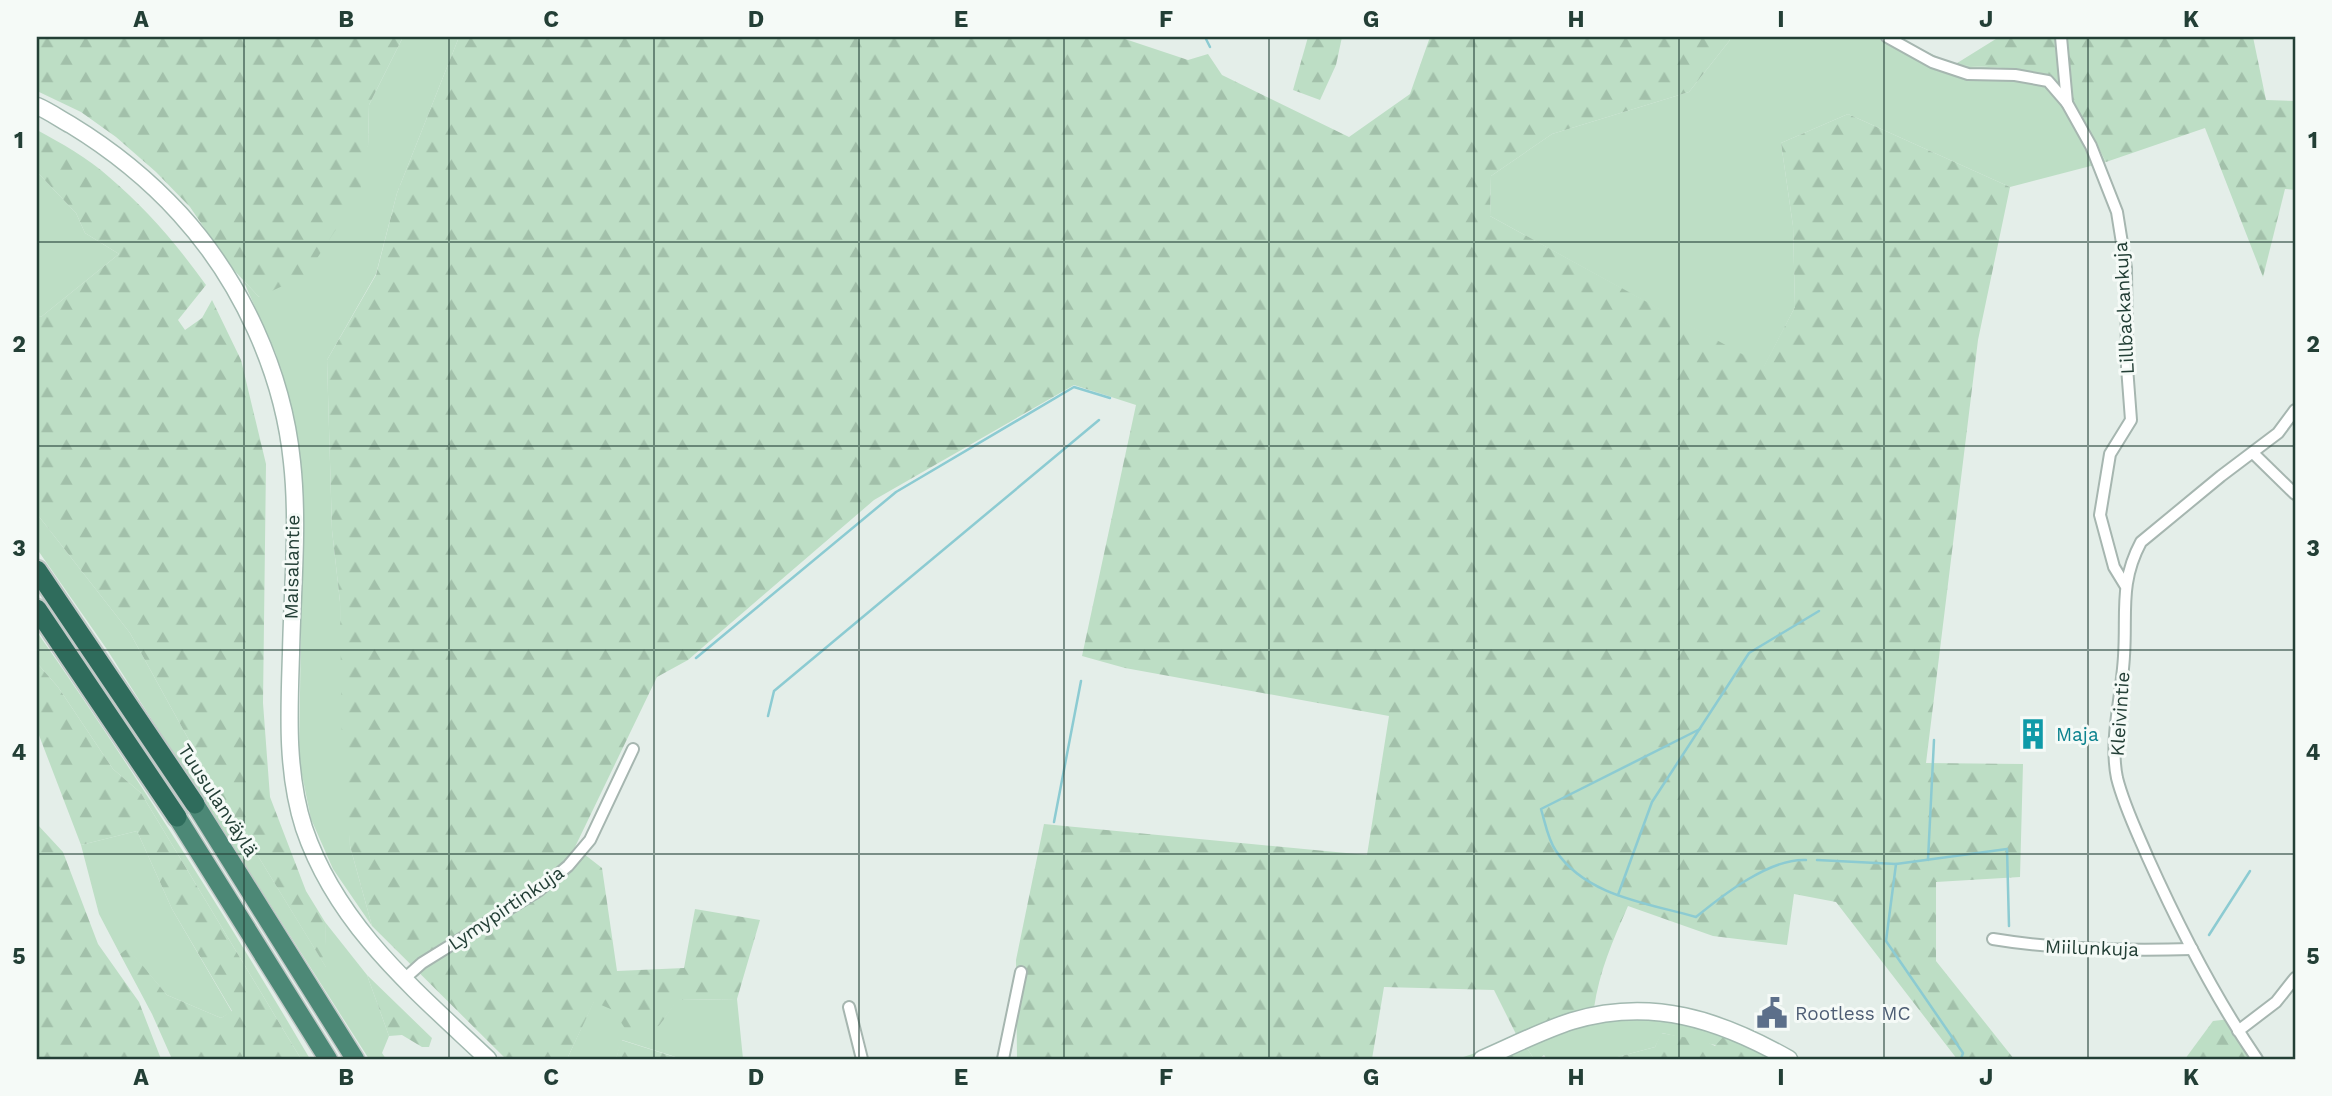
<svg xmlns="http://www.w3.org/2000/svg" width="2332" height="1096" font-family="'Work Sans',sans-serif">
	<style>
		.grass { fill: #bddec5 }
		.forest { fill: url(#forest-firs) }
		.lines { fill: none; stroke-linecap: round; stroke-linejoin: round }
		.stream { stroke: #8ccbd2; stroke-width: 2.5 }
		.minor-casing { stroke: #a6b6b0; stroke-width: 14 }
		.secondary-casing { stroke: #a2b9b0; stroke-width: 19 }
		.trunk-casing { stroke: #c1c9c7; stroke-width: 21 }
		.motorway-casing { stroke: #c1c9c7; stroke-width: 23 }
		.minor { stroke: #fff; stroke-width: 10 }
		.secondary { stroke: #fff; stroke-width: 16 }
		.trunk { stroke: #4c8876; stroke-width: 18 }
		.motorway { stroke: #2f6c5c; stroke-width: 19 }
		.grid { fill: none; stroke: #233f36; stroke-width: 2; stroke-opacity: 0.55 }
		.labels { text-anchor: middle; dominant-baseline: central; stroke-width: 6; stroke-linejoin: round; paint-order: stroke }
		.street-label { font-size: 19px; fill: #233f36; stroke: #f5faf7 }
		.culture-label { font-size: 19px; fill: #0d838f; stroke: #f5faf7; text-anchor: start }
		.service-label { font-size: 19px; fill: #4e5e75; stroke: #f5faf7; text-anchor: start }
		.neatline { fill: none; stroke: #233f36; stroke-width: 2.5 }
		.grid-label { font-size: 23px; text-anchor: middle; font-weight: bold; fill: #233f36 }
	</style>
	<defs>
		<pattern id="forest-firs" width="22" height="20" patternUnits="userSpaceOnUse" patternTransform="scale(1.75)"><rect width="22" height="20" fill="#bddec5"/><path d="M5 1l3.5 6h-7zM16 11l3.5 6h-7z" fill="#a2c0aa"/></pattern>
	</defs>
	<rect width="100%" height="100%" fill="#e4eee9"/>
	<g class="grass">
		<path d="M403 37H459L397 193 376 274 327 360 332 530 340 602 350 846 372 926 333 869 311 819 299 760 303 494 294 416 276 354 243 280 259 297 368 146 369 105Z"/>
		<path d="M1729 37H1897L1954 65 2020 69 2052 78 2072 101 2106 162 2010 187 1848 114 1781 143 1793 226 1795 307 1764 367 1490 216 1491 176 1552 134 1689 92 1730 40Z"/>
		<path d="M37 172 76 213 85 233 119 254 41 317 37 315Z"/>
		<path d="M37 514 130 633 206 771 326 967 325 922 367 975 389 1036 382 1053 386 1059H369L106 648 37 549Z"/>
		<path d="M37 632C134 771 224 913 310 1059H301L141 793 113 769 58 687 37 663Z"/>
		<path d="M137 831 172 909 232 1012 221 1018 167 995 128 949 120 954 99 914 81 845Z"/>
		<path d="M737 999 743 1059H682L622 1040 616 1059H567L594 1001 659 1026 677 1000Z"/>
		<path d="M1613 1006 1749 1033 1798 1059H1777L1662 1033 1655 1047 1610 1059H1547L1544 1055 1539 1059H1534L1527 1048 1500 1059H1456C1478 1054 1496 1043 1517 1034 1547 1021 1580 1009 1613 1006Z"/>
	</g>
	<g class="forest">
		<path d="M37 37H403L369 105 368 146 360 193 306 275 259 297 231 267 190 207 156 172 116 137 81 112 37 91Z"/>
		<path d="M459 37H1119L1188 60 1208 54 1222 75 1349 137 1410 94 1430 37H1729L1730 40 1689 92 1552 134 1491 176 1490 216 1764 366 1795 307 1793 226 1781 143 1848 114 2010 187 1978 340 1926 763 2023 764 2020 877 1936 882V961L2014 1059H1957L1836 902 1794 894 1787 945 1713 936 1628 906C1613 940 1599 972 1594 1008L1516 1034 1494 990 1384 987 1372 1059H1017L1016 960 1044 824 1367 855 1389 716 1125 668 1082 656 1136 405 1074 385 874 500 688 660 657 677 575 847 602 868 617 971 684 968 695 909 760 920 737 999 678 1000 659 1026 626 1030 613 1010 594 1002 567 1059H506L372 926 350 846 342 753 340 602 332 530 327 360 376 275 397 193Z"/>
		<path d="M1308 37H1342L1336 65 1320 100 1293 90Z"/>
		<path d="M1999 37H2253L2266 100 2295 101V190L2285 189 2263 277 2205 128 2106 162C2094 140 2073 92 2052 79 2034 67 1977 67 1954 65Z"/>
		<path d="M37 130C61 143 88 158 109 177 146 208 178 246 206 285L178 320 185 330 202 318 212 300 241 360 266 464 263 703 270 797 306 891 325 922 327 969 206 771 130 633 37 514V315L41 317 119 254 85 233 76 213 37 172Z"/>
		<path d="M37 663 58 687 113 769 141 793 301 1059H172L152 1014 120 954 128 948 167 995 221 1018 232 1011 172 909 137 831 81 845 37 730Z"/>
		<path d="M37 824 63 852 98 944 139 1002 161 1059H37Z"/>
		<path d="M367 975 432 1038 429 1047H422L402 1035 389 1036Z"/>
		<path d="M2230 1019 2256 1059H2185L2213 1021Z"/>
		<path d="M1661 1033 1705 1041 1715 1046 1725 1035 1777 1059H1610L1655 1047Z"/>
		<path d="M621 1040 681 1059H682H616Z"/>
		<path d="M1527 1048 1534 1059H1500Z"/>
	</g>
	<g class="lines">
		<g class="stream">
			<path d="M1205 37 1210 47"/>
			<path d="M696 658 896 492 1074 387 1110 398"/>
			<path d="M768 716 774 691 1099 420"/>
			<path d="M1700 729 1541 809C1545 822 1548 840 1556 851 1586 896 1647 903 1696 917 1723 895 1770 858 1806 860"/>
			<path d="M1054 822 1081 681"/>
			<path d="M1817 860 1896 864 2007 849 2009 926"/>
			<path d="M1928 860 1934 740"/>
			<path d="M1896 864 1886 941 1963 1053 1961 1059"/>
			<path d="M1618 895 1652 802 1749 653 1819 611"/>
			<path d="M2209 935 2250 871"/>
		</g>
		<defs>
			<g id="minor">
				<path d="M1887 37 1932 62 1968 74 2015 75 2048 81 2067 103 2091 146 2117 212 2126 268 2127 367 2131 420 2110 454 2100 515 2114 567 2125 585"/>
				<path d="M2061 37 2067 103"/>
				<path d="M2253 453 2295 494"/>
				<path d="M1993 939C2059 950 2125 951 2192 949"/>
				<path d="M403 980 422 963 538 891 568 866 590 840 633 749"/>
				<path d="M849 1007 862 1059"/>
				<path d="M2238 1031 2276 1002 2295 978"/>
				<path d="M1003 1059 1021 972"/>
				<path d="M2257 1059C2214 996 2179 927 2148 858 2137 832 2124 806 2117 778 2109 739 2122 696 2124 656 2127 613 2119 583 2141 542L2221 476 2278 433 2295 410"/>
			</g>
			<g id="secondary">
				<path d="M37 106C49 111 60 119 71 125 112 150 148 179 180 214 241 281 283 372 292 462 299 525 292 592 291 654 289 713 286 772 304 828 337 926 415 990 488 1059"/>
				<path d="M1482 1059C1512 1046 1541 1031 1572 1021 1652 997 1720 1020 1789 1059"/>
			</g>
			<g id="trunk">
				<path d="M195 804 355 1059"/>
				<path d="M177 817 328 1059"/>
			</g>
			<g id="motorway">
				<path d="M37 570 195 804"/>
				<path d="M37 609 177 817"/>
			</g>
		</defs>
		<use href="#minor" class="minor-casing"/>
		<use href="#secondary" class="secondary-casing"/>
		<use href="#trunk" class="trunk-casing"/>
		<use href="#motorway" class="motorway-casing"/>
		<use href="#minor" class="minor"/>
		<use href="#secondary" class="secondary"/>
		<use href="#trunk" class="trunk"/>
		<use href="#motorway" class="motorway"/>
	</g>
	<path class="grid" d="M244 37V1059M449 37V1059M654 37V1059M859 37V1059M1064 37V1059M1269 37V1059M1474 37V1059M1679 37V1059M1884 37V1059M2088 37V1059M37 242H2295M37 446H2295M37 650H2295M37 854H2295"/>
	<defs>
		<symbol id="building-bare" viewBox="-9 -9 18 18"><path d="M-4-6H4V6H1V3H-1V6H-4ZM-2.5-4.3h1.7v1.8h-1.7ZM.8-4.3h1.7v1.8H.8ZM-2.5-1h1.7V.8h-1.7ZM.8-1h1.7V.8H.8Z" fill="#0f9aa8" stroke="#f5faf7" stroke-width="2.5" paint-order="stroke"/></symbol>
		<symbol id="civic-bare" viewBox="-9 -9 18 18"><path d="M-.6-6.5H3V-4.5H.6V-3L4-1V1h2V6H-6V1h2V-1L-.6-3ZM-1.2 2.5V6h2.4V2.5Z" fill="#5c6f8a" stroke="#f5faf7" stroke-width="2.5" paint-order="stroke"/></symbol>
	</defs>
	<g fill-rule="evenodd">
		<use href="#building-bare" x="2011" y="712" width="44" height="44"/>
		<use href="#civic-bare" x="1750" y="991" width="44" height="44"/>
	</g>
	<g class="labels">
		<g class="street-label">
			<text transform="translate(2124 308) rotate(-93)">Lillbackankuja</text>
			<text transform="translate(292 567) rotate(-89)">Maisalantie</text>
			<text transform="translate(2120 714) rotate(-86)">Kleivintie</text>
			<text transform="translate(218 800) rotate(57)">Tuusulanväylä</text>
			<text transform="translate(506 908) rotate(-34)">Lymypirtinkuja</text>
			<text transform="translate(2092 948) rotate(2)">Miilunkuja</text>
		</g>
		<g class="culture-label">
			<text x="2056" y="734">Maja</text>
		</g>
		<g class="service-label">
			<text x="1795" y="1013">Rootless MC</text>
		</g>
	</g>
	<rect width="2332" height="1096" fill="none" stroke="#f5faf7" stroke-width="77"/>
	<rect x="38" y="38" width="2256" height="1020" class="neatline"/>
	<g class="grid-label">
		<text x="141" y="27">A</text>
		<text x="346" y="27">B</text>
		<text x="551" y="27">C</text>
		<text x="756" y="27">D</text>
		<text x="961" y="27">E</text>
		<text x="1166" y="27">F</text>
		<text x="1371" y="27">G</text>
		<text x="1576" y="27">H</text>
		<text x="1781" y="27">I</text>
		<text x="1986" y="27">J</text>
		<text x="2191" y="27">K</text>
		<text x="19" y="148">1</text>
		<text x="2313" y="148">1</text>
		<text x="19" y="352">2</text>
		<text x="2313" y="352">2</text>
		<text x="19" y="556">3</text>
		<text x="2313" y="556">3</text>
		<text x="19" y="760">4</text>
		<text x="2313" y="760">4</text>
		<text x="19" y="964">5</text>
		<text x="2313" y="964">5</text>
		<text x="141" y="1085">A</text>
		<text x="346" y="1085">B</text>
		<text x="551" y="1085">C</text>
		<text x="756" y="1085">D</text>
		<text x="961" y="1085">E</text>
		<text x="1166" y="1085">F</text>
		<text x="1371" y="1085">G</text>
		<text x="1576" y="1085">H</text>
		<text x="1781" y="1085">I</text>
		<text x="1986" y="1085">J</text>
		<text x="2191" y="1085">K</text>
	</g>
</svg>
